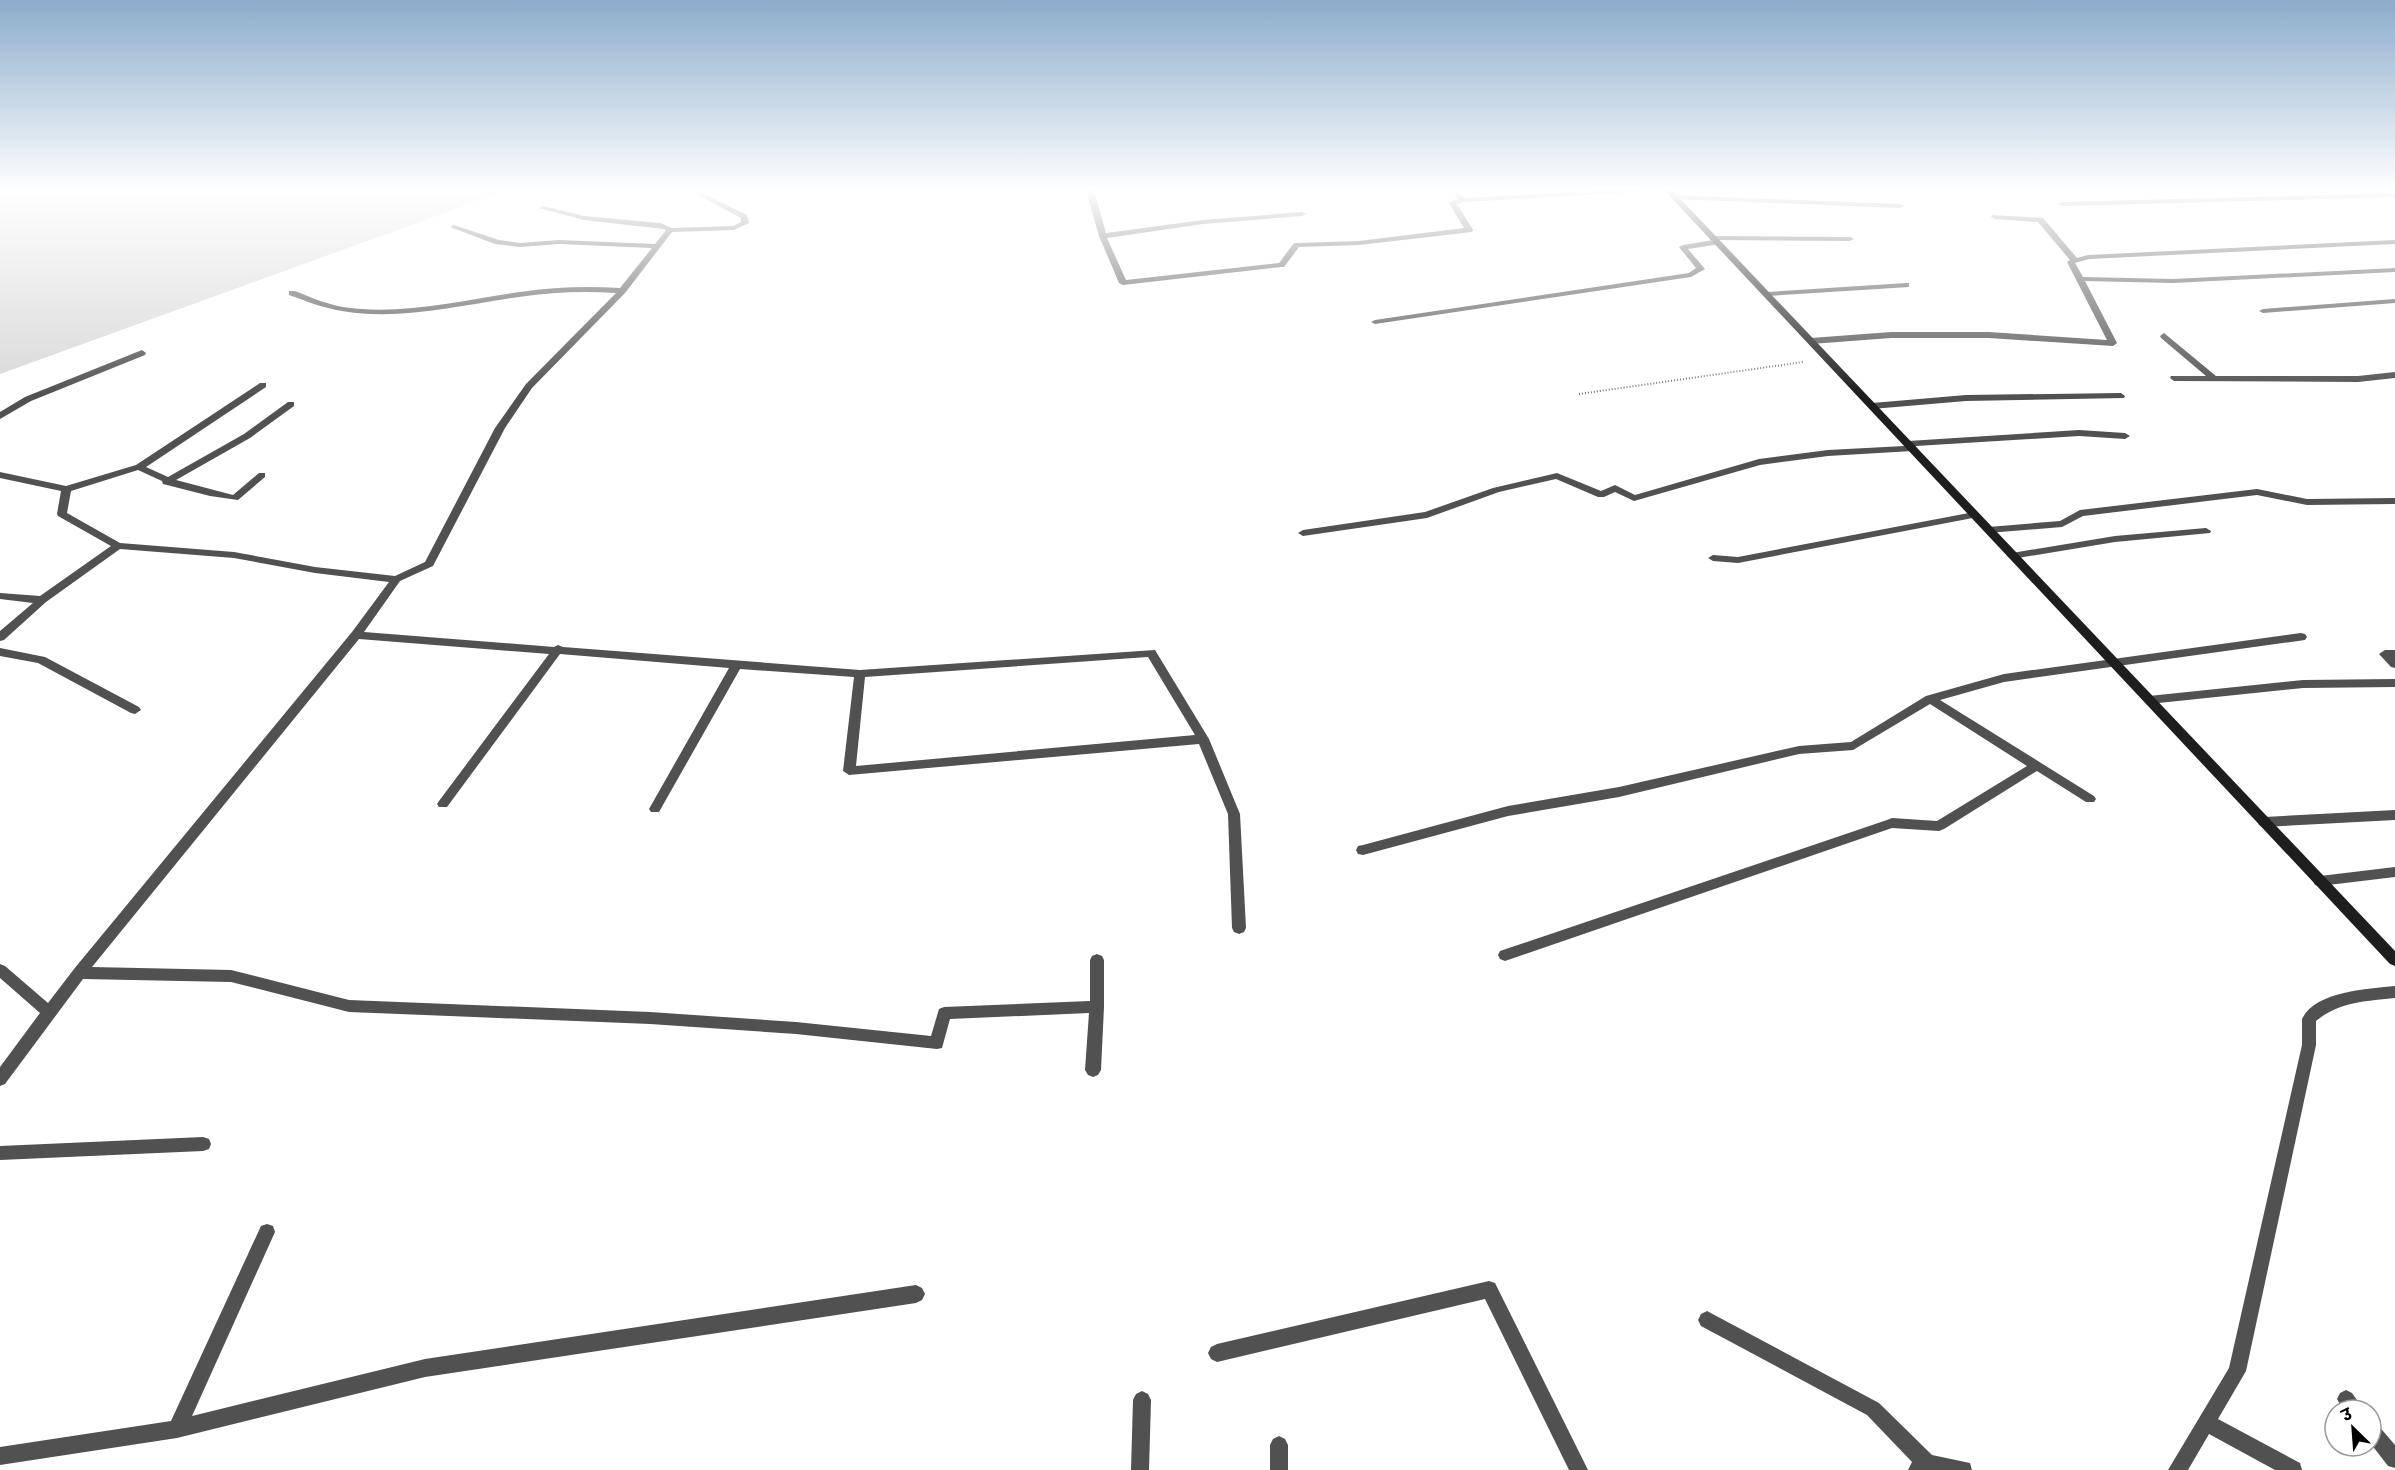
<svg xmlns="http://www.w3.org/2000/svg" width="2395" height="1470" font-family="Poppins,'Noto Sans Devanagari',sans-serif">
	<style>
		.green { fill: #d8d8d8 }
		.lines { fill: none; stroke-linecap: round; stroke-linejoin: round }
		.path { stroke: #737373; stroke-width: 2; stroke-dasharray: 1 2; stroke-linecap: butt }
		.minor { fill: #515151; fill-rule: evenodd }
		.secondary { fill: #1e1e1e; fill-rule: evenodd }
	</style>
	<rect width="100%" height="100%" fill="#fff"/>
	<path class="green" d="M0 190H508L0 374Z"/>
	<g class="lines">
		<path class="path" d="M1579 394 1803 362"/>
		<g class="minor">
			<path d="M689 190H697L747 215 749 223 734 230 672 232 625 293 532 388 505 428 433 566 400 581 364 632 554 647 558 645 563 647 860 670 1155 650 1209 739 1240 814 1246 928 1244 932 1239 934 1234 932 1232 928 1228 814 1199 744 849 775 843 771 854 677 740 669 659 812H651L649 809 729 668 560 654 447 807H439L437 804 439 801 549 654 359 639 92 967 231 970 349 1000 650 1012 796 1022 931 1036 939 1009 944 1007 1090 1001V960L1092 956 1097 954 1102 956 1104 960V1007L1101 1070 1098 1075 1093 1077 1088 1075 1085 1070 1089 1013 950 1019 942 1048 937 1049 796 1034 650 1024 349 1012 231 982 83 979 5 1084 0 1086V1067L40 1013 0 978V964L5 966 48 1003 74 969 352 632 389 582 315 573 234 558 120 549 46 602 4 640 0 641V631L33 603 0 599V593L40 596 111 546 58 516 57 514 61 491 0 478V472L66 486 136 465 260 383H266V387L146 467 168 477 244 434 288 402H294V406L250 438 176 480 233 495 259 473H265V477L238 500 210 496 163 484 162 481 138 470 71 491 67 513 120 543 234 552 315 567 395 576 425 562 495 428 526 384 616 293C583 291 552 292 519 297 461 305 401 321 342 311 323 308 306 301 289 295V291H295C310 297 326 304 343 307 402 316 462 300 520 292 553 287 586 286 620 288L652 248 559 244 520 247 495 244 450 227 454 225 499 240 520 243 559 240 655 244 666 230 664 229 584 220 539 208 543 206 584 216 660 223 672 228 733 226 741 222V218ZM1148 657 1195 735 856 766 865 677Z"/>
			<path d="M1086 190H1094L1106 233 1203 220 1302 212 1306 214 1302 216 1203 224 1107 238 1126 280 1279 263 1294 243H1297L1359 241 1464 228 1449 203 1458 199 1452 190H1458L1464 198 1608 190H1643L1639 192 1463 202 1457 204 1473 230 1472 232 1359 245 1299 247 1284 267H1281L1123 285 1119 283 1099 236Z"/>
			<path d="M2395 193V197L2062 206 2058 204 2062 202Z"/>
			<path d="M1672 195 1900 204 1904 206 1900 208 1675 199H1672Z"/>
			<path d="M1992 215 2043 218 2077 258 2088 255 2395 240V244L2089 259 2075 263 2083 277 2173 279 2395 268V272L2173 283 2085 281 2117 343 2113 346 1989 338H1891L1811 344 1807 341 1811 338 1891 332H1989L2107 340 2067 262 2070 260 2038 222 1995 219 1991 217Z"/>
			<path d="M1710 236 1850 237 1854 239 1850 241 1719 240 1720 244 1688 249 1705 269 1691 277 1375 324 1371 322 1375 320 1689 273 1696 268 1679 247 1683 245 1713 240H1710Z"/>
			<path d="M1906 283H1909V287L1767 296 1763 294 1767 292Z"/>
			<path d="M2395 299V303L2263 313 2259 311 2263 309Z"/>
			<path d="M2164 333 2216 376H2358L2395 372V378L2358 382 2174 381 2170 378 2171 376H2206L2161 338 2160 336Z"/>
			<path d="M142 350 146 353 145 355 31 401 0 419V412L25 397Z"/>
			<path d="M2121 393 2125 396 2124 398 1966 401 1872 409 1867 406 1872 403 1966 395Z"/>
			<path d="M2079 430 2125 433 2130 436 2125 439 2079 436 1916 446 1915 450 1912 451 1828 456 1760 465 1634 501 1615 492 1604 497H1598L1556 479 1499 492 1427 518 1303 536 1298 533 1303 530 1425 512 1493 488 1557 473 1601 491 1615 485 1635 495 1759 459 1828 450 1904 446 1905 442 1908 441Z"/>
			<path d="M2257 489 2307 499 2395 498V504L2307 505 2257 495 2083 516 2062 527 1988 533 1983 530 1988 527 2060 521 2080 510Z"/>
			<path d="M1974 512 1979 515 1978 517 1738 563 1713 561 1708 558 1713 555 1738 557Z"/>
			<path d="M2206 528 2211 531 2210 533 2115 542 2012 559 2007 556 2012 553 2115 536Z"/>
			<path d="M2301 633 2305 634 2307 637 2305 640 2004 682 1940 700 2094 796 2096 799 2094 802H2086L2037 771 1944 829 1939 831 1892 828 1505 961 1500 959 1498 955 1500 951 1887 820 1892 818 1937 821 2027 766 1930 704 1853 750 1799 754 1619 797 1508 816 1363 855 1358 854 1356 850 1358 846 1363 845 1508 806 1619 787 1799 746 1851 742 1926 696 2004 674Z"/>
			<path d="M0 648 45 657 139 707 141 710 135 714 131 713 38 663 0 656Z"/>
			<path d="M2385 650H2395V668L2391 667 2379 654Z"/>
			<path d="M2395 679V687L2303 688 2149 704 2143 700 2149 696 2303 680Z"/>
			<path d="M2395 810V820L2264 827 2259 825 2258 822 2259 819 2264 817Z"/>
			<path d="M2395 867V877L2320 886 2315 885 2313 881 2315 877 2320 876Z"/>
			<path d="M2395 986V998C2367 1001 2338 1002 2316 1021V1045L2246 1371 2218 1419 2300 1463 2302 1470H2275L2209 1434 2188 1470H2168L2229 1368 2302 1045V1019C2315 991 2368 989 2395 986Z"/>
			<path d="M203 1137 209 1139 211 1144 209 1149 203 1151 0 1160V1146Z"/>
			<path d="M267 1224 273 1226 275 1232 192 1416 425 1359 916 1285 922 1288 925 1294 922 1300 916 1303 425 1377 177 1438 0 1465V1447L171 1421 261 1226Z"/>
			<path d="M1489 1281 1495 1283 1588 1470H1569L1485 1299 1217 1362 1211 1359 1208 1353 1211 1347 1217 1344Z"/>
			<path d="M1707 1311 1879 1403 1932 1455 1970 1463 1972 1470H1908L1912 1462 1867 1415 1701 1326 1698 1320 1701 1314Z"/>
			<path d="M2346 1390 2352 1393 2364 1410H2343L2337 1399 2340 1393Z"/>
			<path d="M1142 1391 1148 1394 1151 1400 1149 1470H1131L1133 1400 1136 1394Z"/>
			<path d="M2371 1421 2377 1424 2395 1445V1468L2388 1466 2371 1444Z"/>
			<path d="M1279 1436 1285 1439 1288 1445V1470H1270V1445L1273 1439Z"/>
		</g>
		<path class="secondary" d="M1664 190H1672L2395 951V966L2390 964Z"/>
	</g>
	<linearGradient id="sky" x2="0" y2="1"><stop stop-color="#8baccb"/><stop offset="0.48" stop-color="#fff"/><stop offset="1" stop-color="#fff" stop-opacity="0"/></linearGradient>
	<rect width="2395" height="395" fill="url(#sky)"/>
	<g transform="translate(2353 1428) rotate(335)"><circle r="28" fill="#ffffff" stroke="#999999" stroke-width="1.5"/>
	<path d="M0-4.5L10 22L0 15L-10 22Z" fill="#000000"/>
	<text y="-9" font-size="16" font-weight="bold" text-anchor="middle" fill="#000000">उ</text>
	</g>
</svg>
